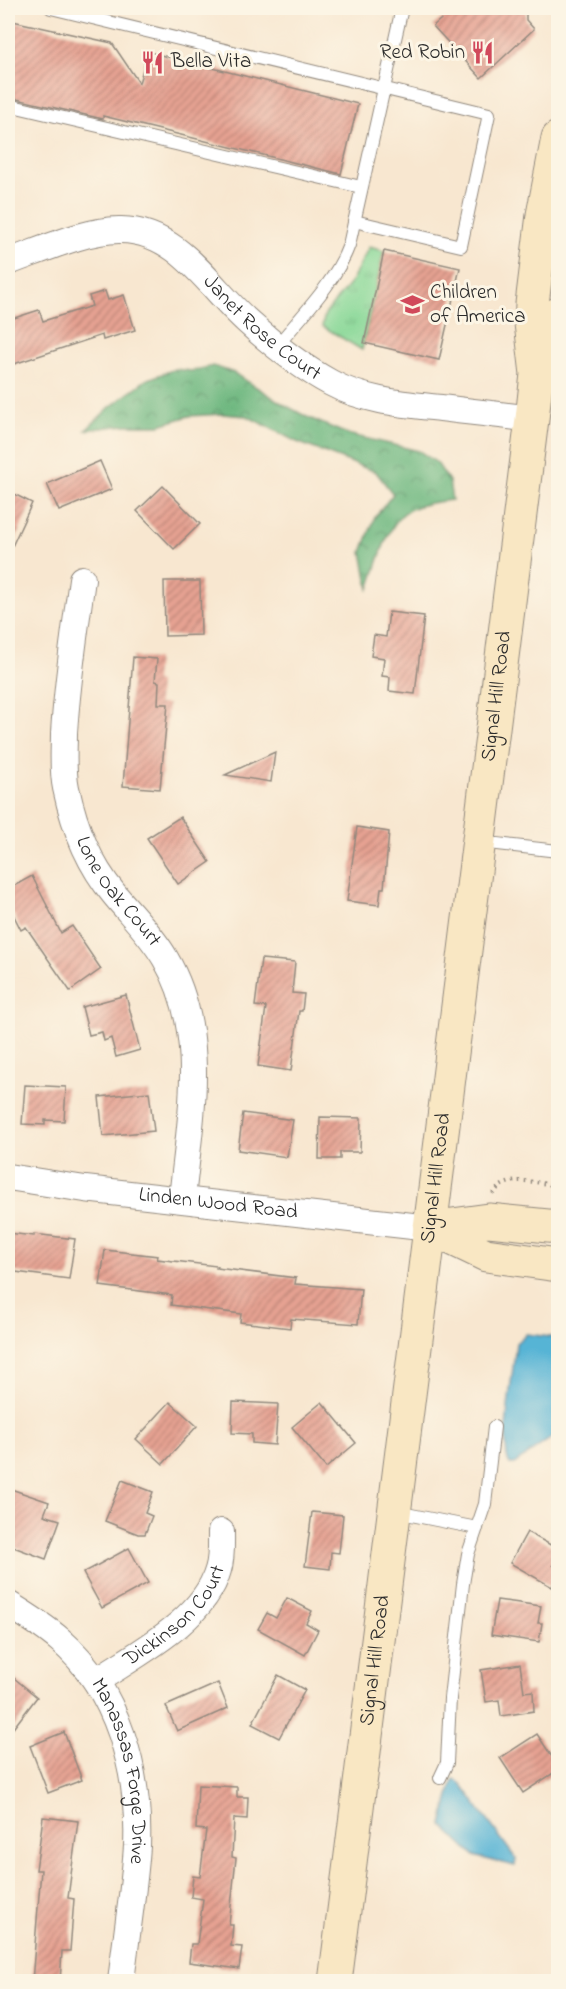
<svg xmlns="http://www.w3.org/2000/svg" width="566" height="1989" font-family="'Indie Flower',sans-serif">
	<style>
		.grass { fill: url(#grass-tufts); stroke: #5a8262; stroke-width: 1.5 }
		.forest { fill: url(#forest-crowns); stroke: #4c7256; stroke-width: 1.5 }
		.water { fill: #57b4d5; stroke: #417080; stroke-width: 1.5 }
		.building { fill: url(#building-hatch) }
		.lines { fill: none; stroke-linecap: round; stroke-linejoin: round }
		.lane-casing { stroke: #92897e; stroke-width: 14 }
		.street-casing { stroke: #92897e; stroke-width: 28 }
		.secondary-casing { stroke: #92897e; stroke-width: 35 }
		.path { stroke: #92897e; stroke-width: 4; stroke-dasharray: 1.5 4.5; stroke-linecap: butt }
		.lane { stroke: #fff; stroke-width: 12 }
		.street { stroke: #fff; stroke-width: 26 }
		.secondary { stroke: #f9e7c3; stroke-width: 33 }
		.labels { text-anchor: middle; dominant-baseline: central; stroke-width: 6; stroke-linejoin: round; paint-order: stroke }
		.poi-label { font-size: 21px; fill: #2b2b2b; stroke: #fcf5e5; text-anchor: start }
		.street-label { font-size: 21px; fill: #2b2b2b; stroke: #fcf5e5 }
	</style>
	<defs>
		<pattern id="grass-tufts" width="24" height="20" patternUnits="userSpaceOnUse" patternTransform="scale(1.5)"><rect width="24" height="20" fill="#89d898"/><path d="M3 7l-1-3M5 7V3M7 7l1-3M15 17l-1-3M17 17v-4M19 17l1-3" fill="none" stroke="#76ba83"/></pattern>
		<pattern id="forest-crowns" width="20" height="18" patternUnits="userSpaceOnUse" patternTransform="scale(1.5)"><rect width="20" height="18" fill="#6eb880"/><path d="M2 6a3 3 0 1 1 6 0M12 15a3 3 0 1 1 6 0" fill="none" stroke="#5b9669"/></pattern>
		<pattern id="building-hatch" width="6" height="6" patternUnits="userSpaceOnUse" patternTransform="scale(1.5)"><rect width="6" height="6" fill="#e6a292"/><path d="M-1 1l2-2M0 6l6-6M5 7l2-2" fill="none" stroke="#bb8477"/></pattern>
	</defs>
	<rect width="100%" height="100%" fill="#fcf5e5"/>
	<filter id="ink" filterUnits="userSpaceOnUse"><feTurbulence type="fractalNoise" baseFrequency=".0167" numOctaves="2"/><feDisplacementMap in="SourceGraphic" scale="12" xChannelSelector="R" yChannelSelector="G"/><feConvolveMatrix kernelMatrix="1 2 1 2 8 2 1 2 1" color-interpolation-filters="sRGB"/></filter>
	<filter id="wash" filterUnits="userSpaceOnUse"><feTurbulence type="fractalNoise" baseFrequency=".008" numOctaves="4" result="noise"/><feDisplacementMap in="SourceGraphic" scale="24" xChannelSelector="R" yChannelSelector="G"/><feGaussianBlur stdDeviation="1.35" result="paint"/><feColorMatrix in="noise" values="0 0 0 0 0 0 0 0 0 0 0 0 0 0 0 0 0 1.4 0 .05"/><feComposite in="paint" operator="in"/></filter>
	<g filter="url(#wash)">
		<rect width="100%" height="100%" fill="#f8e7d0"/>
		<path class="grass" d="M369 247 384 251 362 350 322 326 325 314 351 282Z"/>
		<path class="forest" d="M213 366 234 373 283 404 307 417 347 434 419 451 437 463 449 481 452 500C437 502 414 504 402 515 385 531 377 567 369 589L362 552 375 517 393 494 376 472 297 442 247 416 222 414 189 416 159 425H125L86 430 110 407 146 380 175 369 191 371Z"/>
		<g class="water">
			<path d="M526 1334 558 1338V1433L514 1464H510C499 1449 513 1373 515 1352L516 1343Z"/>
			<path d="M455 1779 462 1785 516 1859 515 1866 474 1856 442 1825 453 1780Z"/>
		</g>
		<g id="blocks">
			<g class="building">
				<path d="M454 8H526V20L534 29 481 78 433 26Z"/>
				<path d="M8 20 112 43 139 83 148 52 358 104 341 174 103 116V119L8 97Z"/>
				<path d="M384 251 460 268 439 360 364 343Z"/>
				<path d="M105 291 108 300 124 295 135 330 103 340 102 335 8 366V320L39 310 43 321 92 306 89 296Z"/>
				<path d="M100 461 112 489 59 511 47 484Z"/>
				<path d="M163 486 200 524 174 549 137 511Z"/>
				<path d="M8 491 32 503 8 555Z"/>
				<path d="M164 581H200L201 635 165 636Z"/>
				<path d="M389 612 424 616 415 694 389 691 390 677 382 676 384 658 371 656 374 635 386 637Z"/>
				<path d="M133 657 157 659 155 681 159 682 158 704H168L160 789 123 786Z"/>
				<path d="M275 752 271 782 225 775Z"/>
				<path d="M180 817 210 862 178 884 147 838Z"/>
				<path d="M357 827 389 832 384 888H381L379 905 347 901Z"/>
				<path d="M32 876 61 933 72 926 101 969 70 991 26 927 21 930 8 904V889Z"/>
				<path d="M261 959 295 962 292 993 304 994 302 1011H299L291 1071 258 1066 266 1007 255 1006Z"/>
				<path d="M126 995 140 1050 116 1057 111 1038 104 1041 102 1032 89 1035 82 1007Z"/>
				<path d="M25 1085 66 1087 64 1121 45 1120V1125L22 1124Z"/>
				<path d="M149 1092 154 1131 103 1136 99 1097Z"/>
				<path d="M243 1113 293 1120 287 1157 238 1150Z"/>
				<path d="M320 1117 361 1118 360 1152H340V1159H319Z"/>
				<path d="M8 1233 34 1236V1234L75 1239 69 1279 8 1271Z"/>
				<path d="M105 1250 158 1256 157 1259 217 1266 216 1268 296 1278 295 1284 361 1289 358 1324 291 1319 290 1328 240 1322 241 1314 171 1305 172 1295 100 1286Z"/>
				<path d="M170 1402 197 1426 163 1464 136 1439Z"/>
				<path d="M233 1402 278 1404 275 1445 252 1443V1434L232 1433Z"/>
				<path d="M322 1402 356 1443 326 1468 292 1427Z"/>
				<path d="M122 1480 153 1492 145 1513 152 1516 145 1534H138L105 1521Z"/>
				<path d="M8 1488 49 1502 44 1515 60 1520 46 1559 8 1545Z"/>
				<path d="M312 1512 343 1515 339 1553 331 1552 330 1569 305 1566Z"/>
				<path d="M527 1532 558 1549V1555L553 1565 558 1568V1575L552 1587 510 1563Z"/>
				<path d="M129 1548 148 1583 102 1608 83 1573Z"/>
				<path d="M287 1598 312 1611 306 1623 318 1630 305 1655 258 1629 267 1613 276 1618Z"/>
				<path d="M497 1600 541 1606 538 1623H542L539 1642 491 1635Z"/>
				<path d="M520 1664 524 1692 533 1691 534 1711 501 1716 499 1700 486 1702 481 1670Z"/>
				<path d="M8 1673 37 1697 8 1735Z"/>
				<path d="M278 1675 305 1690 279 1738 252 1724Z"/>
				<path d="M218 1683 228 1708 177 1731 166 1706Z"/>
				<path d="M64 1732 82 1780 48 1793 30 1746Z"/>
				<path d="M537 1734 558 1766V1770L523 1793 500 1758Z"/>
				<path d="M198 1785 237 1787V1797H248L247 1819 234 1818 232 1857 236 1858 229 1925H233L231 1946 242 1947 239 1969 189 1962 191 1944H197L203 1899 191 1897 193 1876 200 1877 206 1830 196 1829Z"/>
				<path d="M43 1817 78 1821 68 1898 74 1899 70 1951H62L60 1982H32L41 1870H36Z"/>
			</g>
		</g>
	</g>
	<g filter="url(#ink)">
		<use href="#blocks" fill-opacity="0" stroke="#92897e" stroke-width="1.5"/>
		<g class="lines">
			<defs>
				<g id="lane">
					<path d="M51 8 489 114 461 246 354 221"/>
					<path d="M8 105 361 187"/>
					<path d="M277 346C303 314 335 283 349 245L402 8"/>
					<path d="M538 375 558 379"/>
					<path d="M480 842 558 851"/>
					<path d="M396 1512 477 1528"/>
					<path d="M440 1778 447 1763 450 1698 463 1584 468 1554 485 1504 494 1427"/>
				</g>
				<g id="street">
					<path id="s1" d="M8 262C40 251 87 229 121 230 179 231 208 286 247 321 272 344 301 367 331 383 364 401 404 404 441 408 472 412 502 415 532 419"/>
					<path id="s2" d="M82 579C75 631 67 682 64 733 64 751 62 770 66 788 74 826 89 864 114 894 132 916 151 934 165 958 209 1032 190 1119 182 1199"/>
					<path id="s3" d="M8 1177 85 1189 430 1228"/>
					<path id="s4" d="M8 1604C26 1615 44 1626 60 1640 118 1690 140 1772 137 1846 134 1891 126 1937 121 1982"/>
					<path id="s5" d="M96 1681C136 1654 204 1620 218 1570 222 1558 221 1545 221 1532"/>
				</g>
				<g id="secondary">
					<path d="M539 367 558 314"/>
					<path d="M430 1228 486 1255 558 1265"/>
					<path d="M430 1228 489 1220 558 1227"/>
					<path id="s6" d="M335 1982 532 419 537 374 531 323 532 304 543 215 558 138"/>
				</g>
			</defs>
			<use href="#lane" class="lane-casing"/>
			<use href="#street" class="street-casing"/>
			<use href="#secondary" class="secondary-casing"/>
			<path class="path" d="M493 1194C506 1173 538 1183 558 1186"/>
			<use href="#lane" class="lane"/>
			<use href="#street" class="street"/>
			<use href="#secondary" class="secondary"/>
		</g>
	</g>
	<defs>
		<symbol id="restaurant-bare" viewBox="-9 -9 18 18"><path d="M-5-6h1v4h1v-4h1v4h1v-4h1v5L-1.5 .5V6h-2V.5L-5-1ZM5-6V6H3V1.5H1.5Q1.5-4 5-6Z" fill="#d1495b" stroke="#fcf5e5" stroke-width="2.5" paint-order="stroke"/></symbol>
		<symbol id="school-bare" viewBox="-9 -9 18 18"><path d="M0-5L7-2L0 1L-7-2ZM-4 1L0 2.5L4 1V4Q0 6-4 4Z" fill="#d1495b" stroke="#fcf5e5" stroke-width="2.5" paint-order="stroke"/></symbol>
	</defs>
	<g fill-rule="evenodd">
		<use href="#restaurant-bare" x="466" y="36" width="33" height="33"/>
		<use href="#restaurant-bare" x="136" y="46" width="33" height="33"/>
		<use href="#school-bare" x="396" y="288" width="33" height="33"/>
	</g>
	<g class="labels">
		<g class="poi-label">
			<text x="465" y="53" text-anchor="end">Red Robin</text>
			<text x="171" y="62">Bella Vita</text>
			<text x="430" y="293">Children<tspan x="430" dy="24">of America</tspan></text>
		</g>
		<g class="street-label">
			<text stroke="none"><textPath href="#s1" startOffset="294">Janet Rose Court</textPath></text>
			<text stroke="none"><textPath href="#s6" startOffset="1296">Signal Hill Road</textPath></text>
			<text stroke="none"><textPath href="#s2" startOffset="328">Lone Oak Court</textPath></text>
			<text stroke="none"><textPath href="#s6" startOffset="810">Signal Hill Road</textPath></text>
			<text stroke="none"><textPath href="#s3" startOffset="212">Linden Wood Road</textPath></text>
			<text stroke="none"><textPath href="#s5" startOffset="104">Dickinson Court</textPath></text>
			<text stroke="none"><textPath href="#s6" startOffset="324">Signal Hill Road</textPath></text>
			<text stroke="none"><textPath href="#s4" startOffset="213">Manassas Forge Drive</textPath></text>
		</g>
	</g>
	<rect width="566" height="1989" fill="none" stroke="#fcf5e5" stroke-width="30"/>
</svg>
